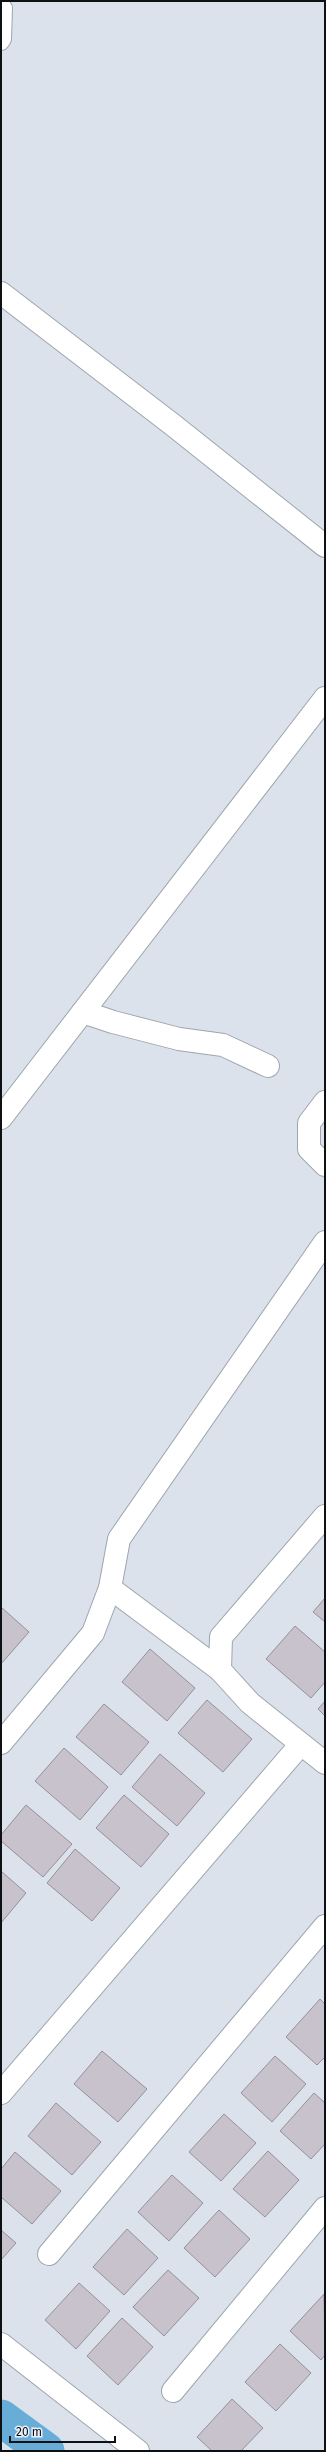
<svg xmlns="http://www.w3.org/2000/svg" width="326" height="2452" font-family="'Fira Sans',sans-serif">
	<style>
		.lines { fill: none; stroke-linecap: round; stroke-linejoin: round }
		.canal { stroke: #68add8; stroke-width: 37 }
		.building { fill: #c7c2cc; stroke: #959099 }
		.lane-casing { stroke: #9ea5ad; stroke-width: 18 }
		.street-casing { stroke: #9ea5ad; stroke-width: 24 }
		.secondary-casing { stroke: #9ea5ad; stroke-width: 24 }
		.lane { stroke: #fff; stroke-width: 16 }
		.street { stroke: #fff; stroke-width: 22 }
		.secondary { stroke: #fff; stroke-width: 22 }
	</style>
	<rect width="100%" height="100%" fill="#dbe2eb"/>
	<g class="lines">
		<path class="canal" d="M1 2418 46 2451"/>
	</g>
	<g class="building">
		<path d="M325 1598V1622L313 1612Z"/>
		<path d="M1 1607 29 1632 1 1664Z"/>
		<path d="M295 1626 325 1652V1682L311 1698 266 1659Z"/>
		<path d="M150 1649 195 1688 167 1721 122 1682Z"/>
		<path d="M207 1700 252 1739 223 1772 178 1733Z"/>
		<path d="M325 1701V1716L318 1709Z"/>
		<path d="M104 1704 149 1742 121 1775 76 1737Z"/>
		<path d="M64 1748 108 1787 80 1820 35 1781Z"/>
		<path d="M160 1754 205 1793 177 1826 132 1787Z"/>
		<path d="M124 1795 169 1834 141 1867 96 1828Z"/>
		<path d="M26 1805 72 1844 43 1877 1 1841V1835Z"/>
		<path d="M75 1849 120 1888 92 1921 47 1883Z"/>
		<path d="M1 1871 26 1893 1 1923Z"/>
		<path d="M320 1999 325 2004V2057L317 2065 286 2037Z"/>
		<path d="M102 2051 147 2089 118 2122 74 2084Z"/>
		<path d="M275 2056 306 2084 272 2122 241 2093Z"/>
		<path d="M314 2093 325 2103V2144L311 2159 280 2131Z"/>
		<path d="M56 2103 101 2142 72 2175 28 2136Z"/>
		<path d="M224 2114 256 2143 221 2181 189 2152Z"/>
		<path d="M268 2151 299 2180 265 2217 233 2189Z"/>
		<path d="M15 2152 61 2191 32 2224 1 2197V2169Z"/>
		<path d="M172 2175 203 2203 169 2241 138 2212Z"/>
		<path d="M219 2210 250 2239 215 2277 184 2248Z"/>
		<path d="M127 2229 158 2258 124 2295 93 2267Z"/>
		<path d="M1 2230 16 2243 1 2260Z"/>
		<path d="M168 2270 199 2298 164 2336 133 2307Z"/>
		<path d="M79 2283 110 2311 76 2349 45 2320Z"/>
		<path d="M324 2294 325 2355 321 2360 290 2331Z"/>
		<path d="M122 2318 153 2347 118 2385 87 2356Z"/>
		<path d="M280 2344 311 2373 276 2411 245 2382Z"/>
		<path d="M232 2399 263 2428 241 2451H212L197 2437Z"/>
	</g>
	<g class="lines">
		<defs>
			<path id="lane" d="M1 4 4 8 3 39 1 42"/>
			<g id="street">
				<path d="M1 293 173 425 325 546"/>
				<path d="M83 1012 113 1022 179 1039 223 1045 268 1066"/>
				<path d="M325 1102 309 1123V1149L325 1165"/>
				<path d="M1 1118 325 698"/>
				<path d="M325 1516 221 1637 220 1670 250 1703 325 1763"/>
				<path d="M110 1588 220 1670"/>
				<path d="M1 1743 93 1633 110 1588 119 1539 325 1242"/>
				<path d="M1 2093 301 1744"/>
				<path d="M49 2254 325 1926"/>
				<path d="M173 2391 325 2208"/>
			</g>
			<path id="secondary" d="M1 2344 138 2451"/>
		</defs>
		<use href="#lane" class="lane-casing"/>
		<use href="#street" class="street-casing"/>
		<use href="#secondary" class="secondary-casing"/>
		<use href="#lane" class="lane"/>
		<use href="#street" class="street"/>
		<use href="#secondary" class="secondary"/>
	</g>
	<rect width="326" height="2452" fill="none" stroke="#0e1114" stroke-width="4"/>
	<path d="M10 2436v6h105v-6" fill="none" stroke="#0e1114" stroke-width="2"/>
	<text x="16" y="2436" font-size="12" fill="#0e1114" stroke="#e8eff8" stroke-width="3" paint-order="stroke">20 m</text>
</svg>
